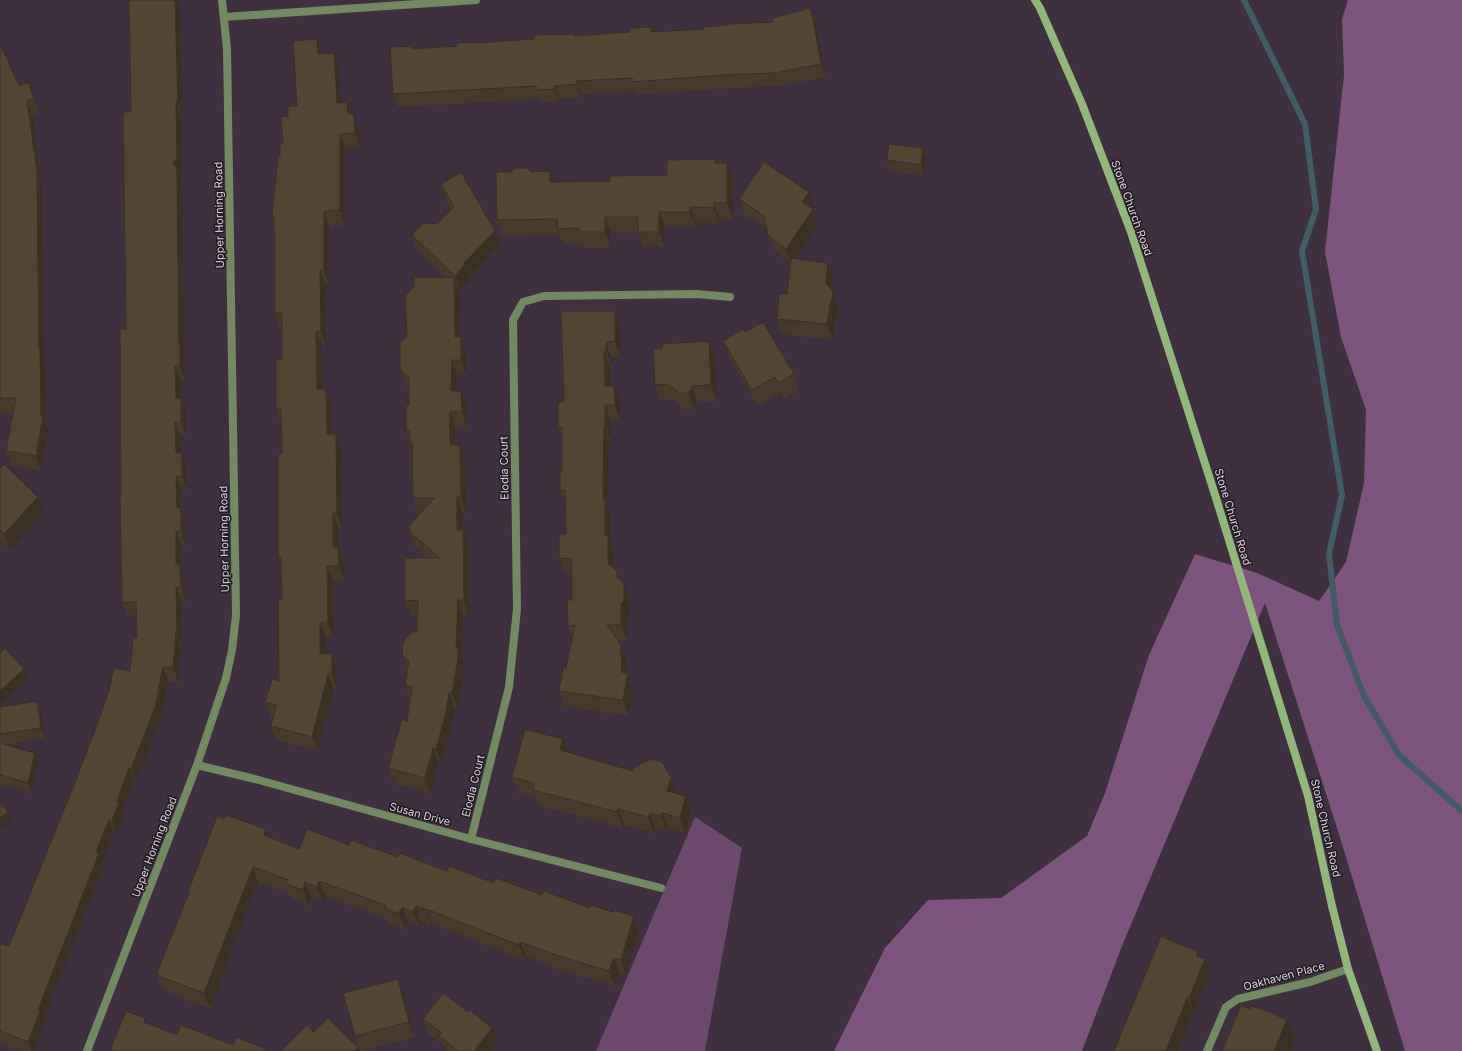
<svg xmlns="http://www.w3.org/2000/svg" width="1462" height="1051" font-family="Inter,sans-serif">
	<style>
		.green { fill: #6b486c }
		.forest { fill: #7c547d }
		.lines { fill: none; stroke-linecap: round; stroke-linejoin: round }
		.stream { stroke: #425c66; stroke-width: 6 }
		.minor { stroke: #728962; stroke-width: 8 }
		.secondary { stroke: #93b778; stroke-width: 8 }
		.wall { fill: #473a2d }
		.shaded-wall { fill: #3a3024 }
		.building { fill: #534434; stroke: #3a3024 }
		.labels { text-anchor: middle; dominant-baseline: central; stroke-width: 3; stroke-linejoin: round; paint-order: stroke }
		.street-label { font-size: 11px; fill: #dbd2db; stroke: #221b22 }
	</style>
	<rect width="100%" height="100%" fill="#3f3040"/>
	<path class="green" d="M695 817 742 848 705 1051H596Z"/>
	<path class="forest" d="M1348 0H1462V1051H1405L1338 831 1265 603 1122 946 1082 1051H834L885 948 928 900 1001 898 1087 836 1105 793 1149 655 1195 554 1257 573 1319 601 1346 562 1364 483 1366 410 1341 337 1325 252 1344 75 1342 19Z"/>
	<g class="lines">
		<path class="stream" d="M1244 0 1305 124 1316 209 1302 251 1342 495 1329 554 1337 625 1364 696 1399 755 1462 811"/>
		<g class="minor">
			<path d="M224 17 476 0"/>
			<path d="M197 765 255 779 471 839 661 888"/>
			<path d="M471 839 509 687 517 609 513 320 523 302 544 296 697 294 730 297"/>
			<path d="M87 1051 197 765 226 678 232 650 236 615 227 49 222 0"/>
			<path d="M1207 1051 1226 1007 1238 999 1310 982 1348 969"/>
		</g>
		<path class="secondary" d="M1035 0 1040 8 1082 104 1131 232 1216 498 1308 796 1332 906 1348 969 1377 1051"/>
	</g>
	<g class="wall">
		<path d="M811 8 815 21 826 77 779 86 727 88 637 95 636 91 581 94V97L559 99V102L541 103 540 99 398 107 393 94 413 49 457 46 475 43 534 39 574 34V36L630 32 651 27 653 32 704 29 773 22Z"/>
		<path d="M180 14 183 115H181L182 172 179 175 182 182 184 352 185 356V380H180V398L186 411V435H180V453H182L186 467 187 490H181V510L185 521 186 545H181V567L185 578 186 601 181 600 182 646H180L178 682 168 681 160 721 136 783 134 782 122 812 124 815 116 834 114 833 102 862 104 867 43 1021 45 1024 35 1051H21L0 1043V944L9 946 130 671 137 638 136 615H127L122 602 121 495 131 112Z"/>
		<path d="M0 43 19 86 34 98 40 113 33 116 42 186 44 361 46 365V424L49 431 41 471 12 466 6 451 13 413H0Z"/>
		<path d="M322 54 339 67 341 103 347 102 351 114H354L359 128 360 147 345 148V225H329V284H325L326 345H321L322 389H326L331 404 332 434H336L341 448 342 527H338V547L344 561V580L333 581V637H326V653L337 668V689H334L318 751 276 740 271 726 273 717H271L265 702 279 681 282 599 281 565 278 556 282 454 281 422 276 409 282 360V327H280L275 313V236L274 233V220L272 216 280 156 288 116 297 106Z"/>
		<path d="M923 148 927 159 924 176 890 171 887 160Z"/>
		<path d="M716 163H727L733 178V219H719V223H696V227H665V247H644L638 232 611 233V247L585 248 583 244H563L560 235 503 236 497 220 511 172 550 171 553 182 610 181 667 175Z"/>
		<path d="M441 184 495 231 500 245 469 277 470 280 460 290 458 288 460 293V337L466 352V376L457 375V391L467 407V428H455L456 445 465 461 466 513H463V530L469 546V616H463L462 658 464 664V675L458 709H455L451 732 442 765 439 764 430 794 394 783 388 768 407 721 410 699 405 685 408 670 402 654 417 632V616H411L405 601 428 558 416 548 410 532 420 514H419L413 498 412 448 406 430 409 405V388L406 385 400 369 407 336 447 278 417 250 412 235 438 223 452 209 446 199Z"/>
		<path d="M809 192 815 207 813 210 819 225 796 259 828 263 834 278 832 291 839 307 838 316 835 319 833 340 782 334 777 319 787 294 790 263 774 250 768 235 767 229 745 215 739 199Z"/>
		<path d="M615 311 620 326 621 357H611L612 367H610V386L620 402V420H611V441H609V510L610 514 611 544 614 552V568L617 571 621 581 624 584 629 600 630 615 627 618V640H618L621 645 627 660 626 667 633 689 629 716 565 706 559 691 566 668 573 639 568 626 572 600 571 574H565L559 559 566 534V506L560 490 562 471V436L558 427 564 402Z"/>
		<path d="M745 332 794 374 799 389 784 399 780 393 758 406 729 356 723 341Z"/>
		<path d="M715 357 717 401 698 402 694 408 684 409 673 399 660 400 655 385Z"/>
		<path d="M0 468 38 497 44 513 9 549 0 541Z"/>
		<path d="M37 701 41 711 45 738 4 745 35 753 39 763 32 793 0 784V707Z"/>
		<path d="M563 739 568 753 633 771 671 777 676 793 686 796 691 812 685 833 668 829 667 832 655 828 654 833 624 825 623 828 538 805 535 797 518 792 512 777Z"/>
		<path d="M224 819 266 829 269 837 299 849 349 845 398 857 447 871 542 895 639 931 626 975 619 972 615 986 565 971 526 956 524 960 432 923 431 925 421 921 419 926 408 922 405 929 389 923 388 919 325 896 322 901 311 897 308 905 292 899 290 894 258 882 210 1008 162 989 156 975 189 894 188 892Z"/>
		<path d="M1198 952 1200 957 1205 959 1210 975 1194 1014 1193 1013 1178 1051H1114Z"/>
		<path d="M398 979 404 994 415 1037 362 1051H360L355 1036Z"/>
		<path d="M423 1019 498 1043 492 1051H445L443 1045 429 1034Z"/>
	</g>
	<g class="shaded-wall">
		<path d="M175 0H178L180 14 183 115 178 102Z"/>
		<path d="M811 8 815 21 826 77 821 64Z"/>
		<path d="M317 39 322 53 323 68 318 54Z"/>
		<path d="M334 53 339 67 342 117 337 103Z"/>
		<path d="M576 81 581 94V97L577 84Z"/>
		<path d="M554 86 559 99V102L554 89Z"/>
		<path d="M27 101 33 116 42 186 44 361 46 365V424L49 431 41 471 36 456 41 416 39 349Z"/>
		<path d="M176 102 181 115 182 172 179 175 182 182 184 352 185 356V380L180 366 179 343 173 163Z"/>
		<path d="M347 102 352 117 348 114Z"/>
		<path d="M354 114 359 128 360 147 355 133Z"/>
		<path d="M340 134 345 148V225L340 210Z"/>
		<path d="M923 148 927 159 924 176 921 165Z"/>
		<path d="M727 163 733 178V219L727 203Z"/>
		<path d="M550 171 555 187 550 182Z"/>
		<path d="M809 192 815 207 813 210 819 225 792 264 786 249 802 202Z"/>
		<path d="M714 203 719 219V223L714 208Z"/>
		<path d="M690 207 696 223V227L690 212Z"/>
		<path d="M324 211 329 225V284L324 270Z"/>
		<path d="M659 212 665 227V247L659 232Z"/>
		<path d="M605 217 611 233V247L605 232Z"/>
		<path d="M495 231 500 245 469 277 470 280 460 290 455 276 464 263Z"/>
		<path d="M828 263 834 278 831 299 826 283Z"/>
		<path d="M320 270 325 284 326 345 321 331Z"/>
		<path d="M454 278 460 293 461 352 455 337Z"/>
		<path d="M833 292 839 307 838 316 835 319 833 340 827 324 830 303Z"/>
		<path d="M615 311 620 326 621 357 615 341Z"/>
		<path d="M316 331 321 345 322 404 317 389Z"/>
		<path d="M461 337 466 352V376L461 360Z"/>
		<path d="M709 341 715 357 717 401 711 385Z"/>
		<path d="M606 342 611 357 612 367 606 351Z"/>
		<path d="M604 351 610 367 611 402 605 386Z"/>
		<path d="M452 360 457 375V407L451 391Z"/>
		<path d="M175 366 180 380 181 411 176 398Z"/>
		<path d="M614 386 620 402V420L615 405Z"/>
		<path d="M692 386 698 402 694 408 689 393Z"/>
		<path d="M326 389 331 404 332 448 327 434Z"/>
		<path d="M461 391 467 407V428L462 412Z"/>
		<path d="M181 398 186 411V435L181 422Z"/>
		<path d="M605 405 611 420V441L605 426Z"/>
		<path d="M450 412 455 428 456 461 450 445Z"/>
		<path d="M175 422 180 435 181 467 176 453Z"/>
		<path d="M604 426 609 441V510L610 514 611 544 614 552V579L608 563 605 536 603 499Z"/>
		<path d="M336 434 341 448 342 527 337 513Z"/>
		<path d="M460 445 465 461 466 513 461 497Z"/>
		<path d="M182 453 186 467 187 490 182 476Z"/>
		<path d="M176 477 181 490V510L185 521 186 545 181 531 177 508Z"/>
		<path d="M38 497 44 513 9 549 4 534Z"/>
		<path d="M457 497 463 513V546L457 530Z"/>
		<path d="M333 513 338 527V561L333 547Z"/>
		<path d="M463 530 469 546V616L464 600Z"/>
		<path d="M176 531 181 545V567L185 578 186 601 181 587 176 564Z"/>
		<path d="M338 547 344 561V580L339 566Z"/>
		<path d="M327 566 333 581V637L328 622Z"/>
		<path d="M617 571 622 586 617 577Z"/>
		<path d="M624 584 629 600 630 615 627 618V640L621 625V603Z"/>
		<path d="M176 587 181 600 182 646 177 632Z"/>
		<path d="M458 600 463 616 462 658 464 664V675L458 709 452 693 456 648Z"/>
		<path d="M320 623 326 637V668L320 653Z"/>
		<path d="M176 632 180 646 178 682 173 668Z"/>
		<path d="M621 645 627 660 626 667 633 689 629 716 623 700 620 654Z"/>
		<path d="M332 654 337 668V689L332 674Z"/>
		<path d="M163 667 168 681 160 721 136 783 131 769Z"/>
		<path d="M24 669 28 679 0 705V691Z"/>
		<path d="M328 674 334 689 318 751 312 737Z"/>
		<path d="M449 693 455 709 451 732 442 765 436 749Z"/>
		<path d="M37 701 41 711 45 738 41 728Z"/>
		<path d="M563 739 569 754 560 750Z"/>
		<path d="M433 748 439 764 430 794 425 778Z"/>
		<path d="M35 753 39 763 32 793 28 783Z"/>
		<path d="M129 768 134 782 122 812 124 815 116 834 112 821 117 801Z"/>
		<path d="M671 777 676 793 673 806 667 791Z"/>
		<path d="M686 796 691 812 685 833 680 818Z"/>
		<path d="M618 809 624 825 623 828 617 812Z"/>
		<path d="M8 812 12 823 0 831V818Z"/>
		<path d="M650 813 655 828 654 833 648 817Z"/>
		<path d="M662 813 668 829 667 832 661 816Z"/>
		<path d="M109 820 114 833 102 862 104 867 43 1021 45 1024 35 1051H31L28 1042 38 1010Z"/>
		<path d="M266 829 271 844 264 835Z"/>
		<path d="M253 867 258 882 210 1008 204 993Z"/>
		<path d="M319 881 325 896 322 901 317 887Z"/>
		<path d="M305 882 311 897 308 905 303 890Z"/>
		<path d="M416 906 421 921 419 926 413 912Z"/>
		<path d="M402 907 408 922 405 929 399 914Z"/>
		<path d="M426 909 432 923 431 925 426 910Z"/>
		<path d="M634 916 639 931 626 975 621 960Z"/>
		<path d="M520 942 526 956 524 960 519 945Z"/>
		<path d="M1198 952 1203 965 1205 959 1210 975 1194 1014 1189 998 1196 956Z"/>
		<path d="M614 958 619 972 615 986 609 971Z"/>
		<path d="M398 979 404 994 415 1037 409 1022Z"/>
		<path d="M1187 998 1193 1013 1178 1051H1166Z"/>
		<path d="M145 1018 151 1033 144 1022Z"/>
		<path d="M1287 1020 1295 1040 1290 1051H1274Z"/>
		<path d="M492 1028 498 1043 492 1051H474Z"/>
		<path d="M358 1048 359 1051H354Z"/>
	</g>
	<g class="building">
		<path d="M129 0H175L178 102H176L177 158 173 163 177 169 179 343H180V366H175L176 398H181V422H175L176 453H182V476L176 477 177 508H181V531H176V564H180L181 587H176L177 632H176L173 668 163 667 155 708 131 769 129 768 117 801 119 802 112 821 109 820 96 852 99 853 38 1010 40 1011 28 1042 0 1031V944L9 946 74 785 98 722 109 690 114 668 130 671 133 638H137L136 602H122L120 495H121L120 329H126L123 112H131Z"/>
		<path d="M811 8 821 64 774 73 722 75 633 82 632 78 576 81 577 84 554 86V89L537 90 536 86 393 94 390 47 411 46 412 49 457 46V43L475 42V43L534 39V35L574 34V36L630 32 629 28 651 27V32L704 29 703 27 728 25V24L773 22 772 18Z"/>
		<path d="M317 39 318 54 334 53 337 103 347 102 348 114H354L355 133 340 134V210L324 211V270H320L321 331H316L317 389H326L327 434H336L337 513H333V547H338L339 566H327L328 622 320 623V653L332 654V674H328L312 737 271 726 276 705 265 702 272 679 279 681 278 599H282L281 556H278V454H282L281 409H276V360H282V313H275V233H274V217L272 216 278 156H280V143H283L281 117 288 116V106H297L293 41Z"/>
		<path d="M0 43 19 86 28 82 34 98 27 101 37 171 39 349H40L41 416H43L36 456 6 451 16 398H0Z"/>
		<path d="M889 144 923 148 921 165 887 160Z"/>
		<path d="M715 159V163H727V203H714V208L690 207V212H659V232H638V217H605V232H579V228L558 229 557 219 497 220 496 172H511L515 168H527L531 172 550 171V182L610 181 609 176 667 175V160Z"/>
		<path d="M764 162 809 192 802 202 813 209 786 249 768 235 764 216 739 199Z"/>
		<path d="M461 172 495 231 464 263V266L455 276 412 235 422 224 438 223 454 207 441 184Z"/>
		<path d="M791 258 828 263 826 283 833 292 832 300 830 303 827 324 777 319 779 294H787Z"/>
		<path d="M414 277 454 278 455 337H461V360H452L451 391H461L462 412H450V445H460L461 497H457V530H463L464 600H458L456 648H458V659L452 693H449L445 716 436 749 433 748 425 778 388 768 402 719 407 721 412 687 405 685 409 661 402 654 403 642 412 632H417L418 600 405 601V558H440L410 532V525L434 498H413L412 442 410 443V430H406V406L409 405V378L400 369V343L407 336 405 296 414 287Z"/>
		<path d="M561 311H615V341L606 342V351H604L605 386H614L615 405H605V426H604L603 499H605V536H608V563L617 571V577L624 584V600L621 603V625H607L621 645 620 654 622 657 621 672 628 673 623 700 559 691 563 668H566L575 625 568 626 567 600H572L571 558 559 559V534H566L565 490H560V471H562V427H558V402H564Z"/>
		<path d="M763 322 794 374 778 383 775 377 752 390 723 341 743 329 745 332Z"/>
		<path d="M709 341 711 385 692 386 689 393H679L668 384 655 385 653 349H662V344Z"/>
		<path d="M4 464 38 497 4 534 0 530V468Z"/>
		<path d="M5 648 24 669 0 691V653Z"/>
		<path d="M37 701 41 728 0 734V707Z"/>
		<path d="M525 729 563 739 560 750 633 771 634 768 650 759 662 762 671 777 667 791 686 796 680 818 662 813 661 816 650 813 648 817 618 809 617 812 533 790 534 783 512 777Z"/>
		<path d="M0 743 35 753 28 783 0 775Z"/>
		<path d="M0 801 8 812 0 818Z"/>
		<path d="M226 815 266 829 264 835 299 849 307 829 349 845 351 840 398 857 399 853 447 871 449 866 494 883 496 878 542 895 544 891 590 908 591 905 613 912 614 910 634 916 621 960 614 958 609 971 559 956 520 942 519 945 426 909V910L416 906 413 912 402 907 399 914 384 908 385 905 319 881 317 887 305 882 303 890 286 884 288 880 253 867 204 993 156 975 189 893 188 892 217 816 224 819Z"/>
		<path d="M1161 936 1198 952 1196 956 1205 959 1189 998H1187L1166 1051H1114Z"/>
		<path d="M398 979 409 1022 355 1036 343 993Z"/>
		<path d="M443 993 468 1012 470 1010 492 1028 474 1051H458L439 1036 442 1033 423 1019Z"/>
		<path d="M1241 1005 1250 1009 1251 1006 1260 1009V1008L1287 1020 1274 1051H1222Z"/>
		<path d="M126 1011 145 1018 144 1022 177 1035 181 1025 233 1045 236 1037 271 1051H114L110 1050Z"/>
		<path d="M328 1018 358 1048 354 1051H281L307 1025 313 1032Z"/>
	</g>
	<g class="labels">
		<g class="street-label">
			<text transform="translate(1132 208) rotate(70)">Stone Church Road</text>
			<text transform="translate(219 215) rotate(-91)">Upper Horning Road</text>
			<text transform="translate(504 468) rotate(-91)">Elodia Court</text>
			<text transform="translate(1233 517) rotate(73)">Stone Church Road</text>
			<text transform="translate(224 539) rotate(-91)">Upper Horning Road</text>
			<text transform="translate(473 786) rotate(-76)">Elodia Court</text>
			<text transform="translate(420 814) rotate(15)">Susan Drive</text>
			<text transform="translate(1326 828) rotate(77)">Stone Church Road</text>
			<text transform="translate(154 847) rotate(-69)">Upper Horning Road</text>
			<text transform="translate(1284 976) rotate(-15)">Oakhaven Place</text>
		</g>
	</g>
</svg>
